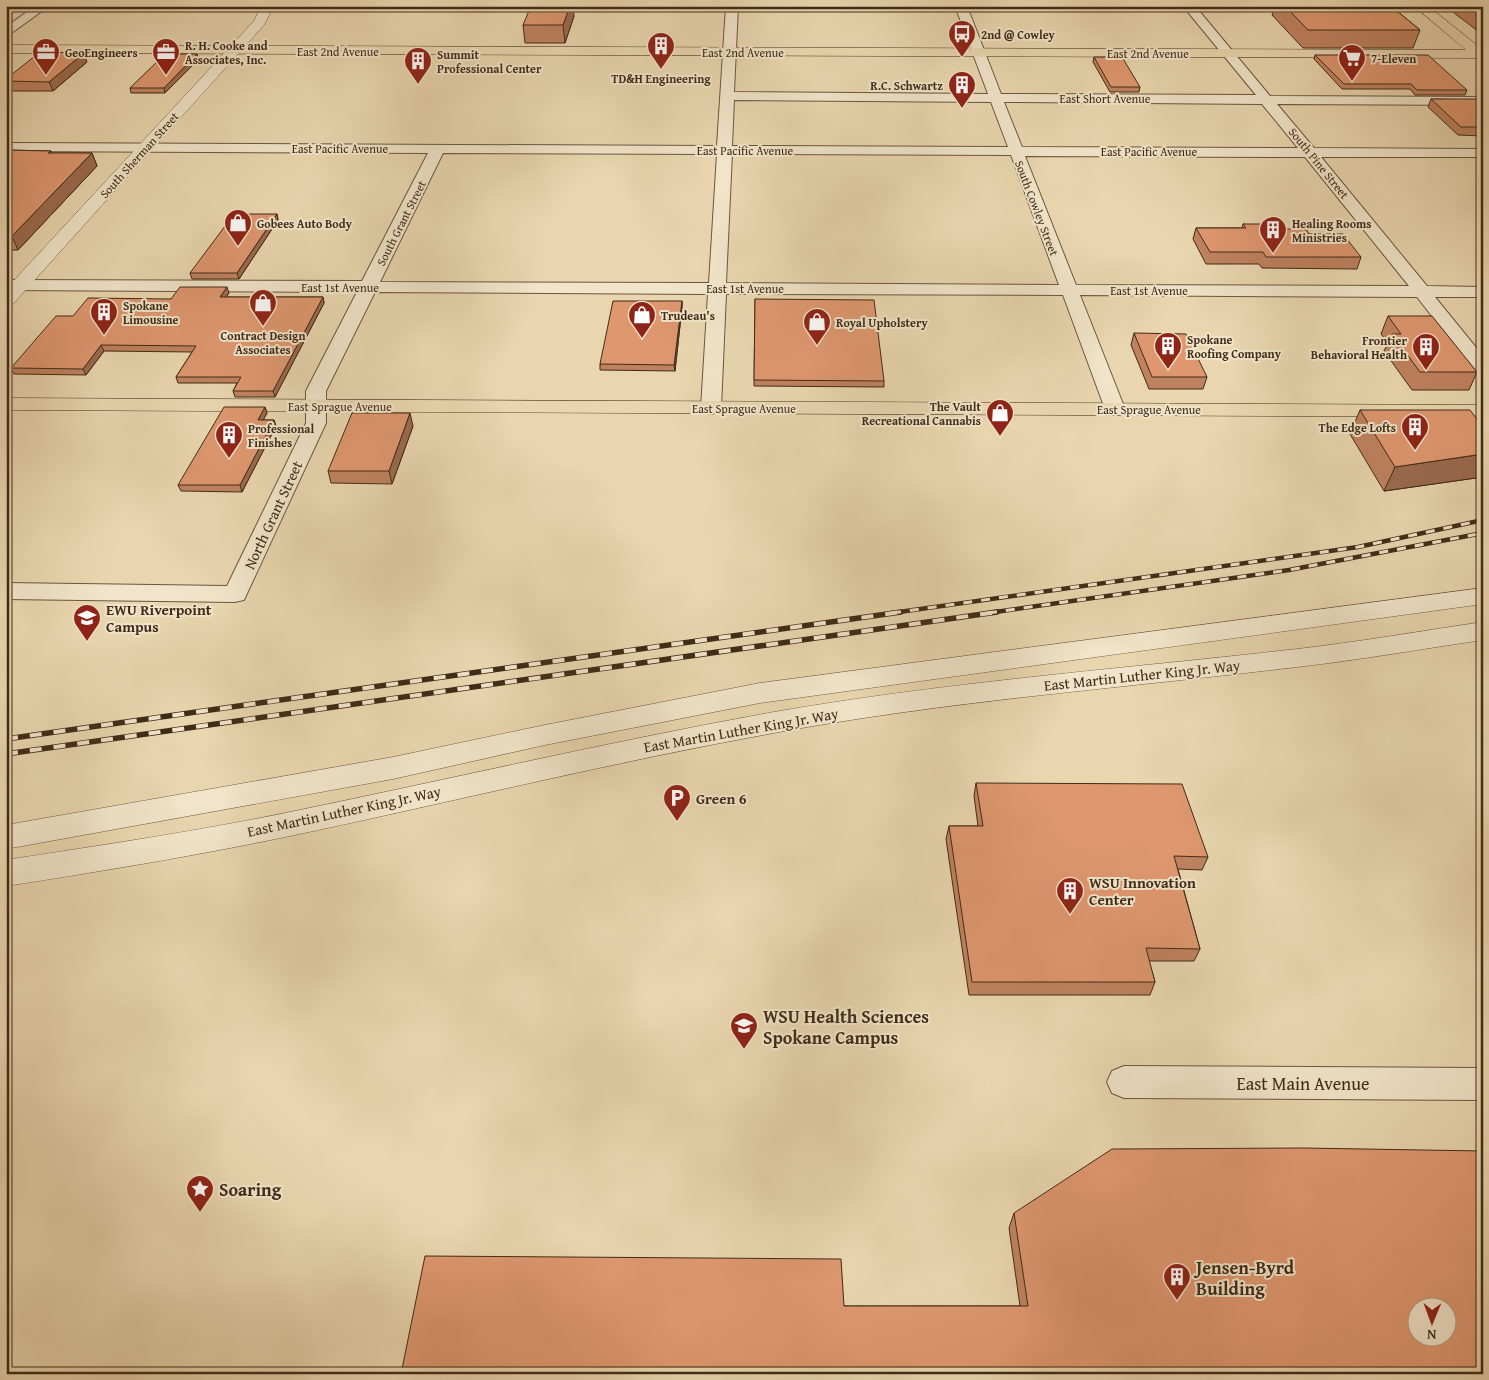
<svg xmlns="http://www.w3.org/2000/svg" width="1489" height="1380" font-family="'Gentium Book Plus',serif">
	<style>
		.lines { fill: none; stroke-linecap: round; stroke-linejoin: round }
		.minor-casing { stroke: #6a563e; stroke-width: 2 }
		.tertiary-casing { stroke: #6a563e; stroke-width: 1 }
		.primary-casing { stroke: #402b18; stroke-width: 1 }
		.minor { fill: #f1e4ca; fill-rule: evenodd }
		.tertiary { fill: #f1e4ca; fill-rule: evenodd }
		.primary { fill: #e9d6ae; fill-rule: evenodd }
		.rail-far1-casing { stroke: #402b18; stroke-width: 4.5 }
		.rail-casing { stroke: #402b18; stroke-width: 5.5 }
		.rail-far1 { stroke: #f1e4ca; stroke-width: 3; stroke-dasharray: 9; stroke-linecap: butt }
		.rail { stroke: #f1e4ca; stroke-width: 4; stroke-dasharray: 12; stroke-linecap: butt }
		.wall { fill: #bf825f; stroke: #402b18 }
		.shaded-wall { fill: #9b6a4e; stroke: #402b18 }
		.building { fill: #de976f; stroke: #402b18; fill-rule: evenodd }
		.labels { text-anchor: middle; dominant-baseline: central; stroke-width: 4; stroke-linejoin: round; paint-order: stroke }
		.far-poi-label { font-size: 12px; font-weight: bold; fill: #402b18; stroke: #f1e4ca; text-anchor: start }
		.far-street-label { font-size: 12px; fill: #402b18; stroke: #f1e4ca }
		.street-label { font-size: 15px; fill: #402b18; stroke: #f1e4ca }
		.poi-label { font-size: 15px; font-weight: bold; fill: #402b18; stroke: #f1e4ca; text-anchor: start }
		.near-poi-label { font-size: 18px; font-weight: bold; fill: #402b18; stroke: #f1e4ca; text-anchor: start }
		.near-street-label { font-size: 18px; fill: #402b18; stroke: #f1e4ca }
	</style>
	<rect width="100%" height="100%" fill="#e9d6ae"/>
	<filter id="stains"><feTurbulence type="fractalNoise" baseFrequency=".004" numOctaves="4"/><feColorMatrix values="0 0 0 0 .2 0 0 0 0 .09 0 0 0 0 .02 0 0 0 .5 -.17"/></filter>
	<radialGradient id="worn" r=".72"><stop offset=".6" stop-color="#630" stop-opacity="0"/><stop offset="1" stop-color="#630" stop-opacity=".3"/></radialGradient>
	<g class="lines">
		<defs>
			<g id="minor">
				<path d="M35 6H49L6 37V27Z"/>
				<path d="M726 6H738L734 92 988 94 955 6H967L1001 94 1256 95 1183 6H1195L1270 96 1483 97V105L1277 104 1314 148 1483 149V157H1321L1427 286 1483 287V297H1435L1483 356V375L1476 373 1417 297 1080 295 1125 409 1122 413 1115 415 1108 413 1105 409 1063 295 726 294 721 408 718 412 711 414 704 412 701 408 708 294 375 292 326 391V423L244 600 235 602 6 599V583L227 586 306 423V391L357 292 6 290V280L362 281 428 153 6 151V143L717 146ZM734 100 991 102 1008 147 732 146ZM1004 102 1262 104 1298 148 1022 147ZM443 153 717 154 709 283 380 282ZM732 154 1011 155 1059 285 726 283ZM1025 156 1305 157 1409 286 1076 285Z"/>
				<path d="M1124 1066 1483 1068V1100L1124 1098 1112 1093 1107 1082 1112 1071Z"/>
			</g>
			<g id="tertiary">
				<path d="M258 6H270L271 11 264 25 13 304 6 306V289L254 21 259 11Z"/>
				<path d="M1483 588V604L760 703 545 745 393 779 6 849V825L393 757 545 725 760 683Z"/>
				<path d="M1483 622V640C1421 649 1359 660 1297 667 1122 688 947 701 774 733 613 762 455 801 295 835 200 855 103 871 6 886V860C103 845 200 831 295 811 455 778 613 741 774 712 947 682 1122 669 1297 649 1359 642 1421 631 1483 622Z"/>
			</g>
			<g id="primary">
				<path d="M1414 6H1428L1483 50V61L1476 58 6 53V45L1466 50Z"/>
				<path d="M6 398 1483 405V417L6 410Z"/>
			</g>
		</defs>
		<use href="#minor" class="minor-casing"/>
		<use href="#tertiary" class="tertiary-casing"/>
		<use href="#primary" class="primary-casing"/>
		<use href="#minor" class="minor"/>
		<use href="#tertiary" class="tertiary"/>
		<use href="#primary" class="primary"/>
		<defs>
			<g id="rail-far1">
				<path d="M892 613 1358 547 1483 520"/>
				<path d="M988 613 1289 570 1483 533"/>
			</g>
			<g id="rail">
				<path d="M6 739 901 612"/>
				<path d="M6 754 997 612"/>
			</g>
		</defs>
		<use href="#rail-far1" class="rail-far1-casing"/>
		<use href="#rail" class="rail-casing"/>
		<use href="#rail-far1" class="rail-far1"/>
		<use href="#rail" class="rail"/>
	</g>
	<g class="wall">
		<path d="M1275 6H1391L1420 30 1413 48H1303L1272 15Z"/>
		<path d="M1445 6H1483V35Z"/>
		<path d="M574 16 565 43H525L523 25Z"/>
		<path d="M1315 55 1467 90 1465 95H1415L1410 89H1342L1314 59Z"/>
		<path d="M1094 57 1140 87 1139 92H1110L1093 62Z"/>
		<path d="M199 59 165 93H131L130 88Z"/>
		<path d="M87 62 53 91H7L6 90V79Z"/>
		<path d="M1431 99 1483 100V136L1458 135 1428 107Z"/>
		<path d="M6 150 51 151 52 153H92L97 166 18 250H6Z"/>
		<path d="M277 214 278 220 239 279H192L190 273Z"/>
		<path d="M1243 224 1284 229 1309 234 1361 257 1357 269 1262 268 1259 264H1206L1193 239 1196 228H1242Z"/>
		<path d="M229 293 226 297H323L324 303 275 397H235L233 391 237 383H178L176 377 192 352 104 351 86 375 14 374 11 368 171 299Z"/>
		<path d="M755 299 884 381V387L754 386Z"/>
		<path d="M682 301V307L675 371 600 370V364Z"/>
		<path d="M1388 316 1477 372 1469 390H1412L1384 351 1388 343 1381 334Z"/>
		<path d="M1134 333 1207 377 1203 389H1149L1131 345Z"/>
		<path d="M265 407 267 413 263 420H274L276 426 242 492 181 491 178 485Z"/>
		<path d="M1360 410 1483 427V477L1384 491 1350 434Z"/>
		<path d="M413 426 392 484 331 483 328 471Z"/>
		<path d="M976 783 1208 857 1202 870 1178 869 1200 949 1194 961H1149L1155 982 1150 995H969L946 839 949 826H978L974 796Z"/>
		<path d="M1014 1213 1483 1374 844 1306H1020L1009 1228Z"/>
	</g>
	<g class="shaded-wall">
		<path d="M570 6H573L574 16 565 43 563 25Z"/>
		<path d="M84 53 87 62 53 91 49 82Z"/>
		<path d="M197 54 199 59 165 93 164 88Z"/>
		<path d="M92 153 97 166 18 250 12 236Z"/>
		<path d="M277 214 278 220 239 279 237 273Z"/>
		<path d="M227 287 229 293 222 303 220 297Z"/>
		<path d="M323 297 324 303 275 397 273 391Z"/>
		<path d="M682 301V307L675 371 674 365Z"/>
		<path d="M101 345 104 351 86 375 83 369Z"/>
		<path d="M265 407 267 413 260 426 258 420Z"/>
		<path d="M410 413 413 426 392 484 389 471Z"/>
		<path d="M274 420 276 426 242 492 240 485Z"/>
		<path d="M1483 454V477L1384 491 1395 467Z"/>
	</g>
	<g class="building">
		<path d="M531 6H570L563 25H523Z"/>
		<path d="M1285 6H1391L1420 30H1308Z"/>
		<path d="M1468 6H1483V17Z"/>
		<path d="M40 52 84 53 49 82 6 81V79Z"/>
		<path d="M165 54H197L164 88H130Z"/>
		<path d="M1315 55H1428L1467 90H1417L1411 84H1344Z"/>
		<path d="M1094 57H1122L1140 87H1111Z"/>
		<path d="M1431 99H1482L1483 100V127H1461Z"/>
		<path d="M6 150 51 151 48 153H92L12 236H6Z"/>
		<path d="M234 214H277L237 273H190Z"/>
		<path d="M1243 224H1281L1284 229H1306L1309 234H1343L1361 257H1266L1263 252H1210L1196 228H1246Z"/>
		<path d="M180 287H227L220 297H323L273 391H233L241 377H176L196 346 101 345 83 369 11 368 56 316H73L88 298 171 299Z"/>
		<path d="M755 299 874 300 884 381 754 380Z"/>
		<path d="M613 301H682L674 365 600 364Z"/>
		<path d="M1388 316H1432L1477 372H1420L1392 334H1401Z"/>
		<path d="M1134 333 1186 334 1207 377H1152Z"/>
		<path d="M224 407H265L258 420H274L240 485H178Z"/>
		<path d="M1360 410H1470L1483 427V454L1395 467Z"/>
		<path d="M352 413H410L389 471H328Z"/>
		<path d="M976 783 1182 784 1208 857 1174 856 1200 949 1146 948 1155 982H972L949 826H983Z"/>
		<path d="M1304 1148 1483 1151V1374H401L425 1256 841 1259 844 1306H1028L1014 1213 1112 1149ZM1416 1308H1446V1338H1416Z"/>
	</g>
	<defs>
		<symbol id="bus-pin" viewBox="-11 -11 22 30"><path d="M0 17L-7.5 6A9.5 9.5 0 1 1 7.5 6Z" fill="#8f2418" stroke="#f1e4ca"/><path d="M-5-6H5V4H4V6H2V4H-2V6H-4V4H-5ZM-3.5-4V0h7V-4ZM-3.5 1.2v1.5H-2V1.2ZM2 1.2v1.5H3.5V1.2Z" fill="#fff"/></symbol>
		<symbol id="building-pin" viewBox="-11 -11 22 30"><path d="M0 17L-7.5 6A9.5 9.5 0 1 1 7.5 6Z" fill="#8f2418" stroke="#f1e4ca"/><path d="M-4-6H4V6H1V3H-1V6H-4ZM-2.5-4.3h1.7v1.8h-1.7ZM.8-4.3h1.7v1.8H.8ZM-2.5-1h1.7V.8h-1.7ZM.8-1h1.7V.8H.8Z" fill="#fff"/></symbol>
		<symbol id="office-pin" viewBox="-11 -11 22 30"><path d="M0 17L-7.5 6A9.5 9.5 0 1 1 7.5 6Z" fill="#8f2418" stroke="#f1e4ca"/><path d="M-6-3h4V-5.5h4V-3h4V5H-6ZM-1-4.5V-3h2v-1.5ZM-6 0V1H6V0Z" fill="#fff"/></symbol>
		<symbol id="supermarket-pin" viewBox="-11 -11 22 30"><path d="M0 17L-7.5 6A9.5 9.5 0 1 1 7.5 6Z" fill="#8f2418" stroke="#f1e4ca"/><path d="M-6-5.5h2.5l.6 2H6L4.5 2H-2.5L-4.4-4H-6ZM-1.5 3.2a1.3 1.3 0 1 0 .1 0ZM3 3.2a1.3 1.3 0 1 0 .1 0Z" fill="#fff"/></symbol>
		<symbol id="shop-pin" viewBox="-11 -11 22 30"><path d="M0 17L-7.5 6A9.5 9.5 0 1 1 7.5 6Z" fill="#8f2418" stroke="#f1e4ca"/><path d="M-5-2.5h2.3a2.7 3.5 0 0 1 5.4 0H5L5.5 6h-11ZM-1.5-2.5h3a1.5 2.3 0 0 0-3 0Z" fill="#fff"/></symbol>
		<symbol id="university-pin" viewBox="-11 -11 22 30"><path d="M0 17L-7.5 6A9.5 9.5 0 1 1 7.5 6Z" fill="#8f2418" stroke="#f1e4ca"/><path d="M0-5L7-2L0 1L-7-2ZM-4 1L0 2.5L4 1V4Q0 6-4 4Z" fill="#fff"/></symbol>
		<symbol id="parking-pin" viewBox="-11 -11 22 30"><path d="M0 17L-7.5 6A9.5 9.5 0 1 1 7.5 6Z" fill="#8f2418" stroke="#f1e4ca"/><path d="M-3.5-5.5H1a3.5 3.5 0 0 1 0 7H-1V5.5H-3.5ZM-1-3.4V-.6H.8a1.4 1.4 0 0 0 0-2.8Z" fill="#fff"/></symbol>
		<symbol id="sight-pin" viewBox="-11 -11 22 30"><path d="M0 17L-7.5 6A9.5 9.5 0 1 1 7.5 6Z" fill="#8f2418" stroke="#f1e4ca"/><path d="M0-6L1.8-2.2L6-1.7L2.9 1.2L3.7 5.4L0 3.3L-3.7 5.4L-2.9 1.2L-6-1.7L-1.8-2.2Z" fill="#fff"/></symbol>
	</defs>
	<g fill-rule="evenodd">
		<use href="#bus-pin" x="946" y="18" width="32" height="43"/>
		<use href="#building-pin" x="645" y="30" width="32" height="43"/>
		<use href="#office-pin" x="30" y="36" width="32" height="43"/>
		<use href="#office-pin" x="150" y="36" width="32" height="43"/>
		<use href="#supermarket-pin" x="1336" y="42" width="32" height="43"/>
		<use href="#building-pin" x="402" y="45" width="32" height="43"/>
		<use href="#building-pin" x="946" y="69" width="32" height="43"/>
		<use href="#shop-pin" x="222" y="207" width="32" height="43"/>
		<use href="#building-pin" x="1257" y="214" width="32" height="43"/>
		<use href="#shop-pin" x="247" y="287" width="32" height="43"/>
		<use href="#building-pin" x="88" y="296" width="32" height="43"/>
		<use href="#shop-pin" x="626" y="299" width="32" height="43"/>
		<use href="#shop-pin" x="801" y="306" width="32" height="43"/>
		<use href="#building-pin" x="1152" y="330" width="32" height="43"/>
		<use href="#building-pin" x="1410" y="331" width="32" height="43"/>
		<use href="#shop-pin" x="984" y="397" width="32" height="43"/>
		<use href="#building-pin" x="1399" y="411" width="32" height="43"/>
		<use href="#building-pin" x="213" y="419" width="32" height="43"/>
		<use href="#university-pin" x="71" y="602" width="32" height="43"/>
		<use href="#parking-pin" x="661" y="782" width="32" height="43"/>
		<use href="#building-pin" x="1054" y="875" width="32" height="43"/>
		<use href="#university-pin" x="728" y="1010" width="32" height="43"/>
		<use href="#sight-pin" x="184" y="1173" width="32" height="43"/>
		<use href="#building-pin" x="1161" y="1261" width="32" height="43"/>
	</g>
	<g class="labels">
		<g class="far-poi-label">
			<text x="981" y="34">2nd @ Cowley</text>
			<text x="185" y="45">R. H. Cooke and<tspan x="185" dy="14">Associates, Inc.</tspan></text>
			<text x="65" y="52">GeoEngineers</text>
			<text x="437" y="54">Summit<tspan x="437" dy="14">Professional Center</tspan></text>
			<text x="1371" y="58">7-Eleven</text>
			<text x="661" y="78" text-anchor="middle">TD&amp;H Engineering</text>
			<text x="943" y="85" text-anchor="end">R.C. Schwartz</text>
			<text x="257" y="223">Gobees Auto Body</text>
			<text x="1292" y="223">Healing Rooms<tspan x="1292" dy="14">Ministries</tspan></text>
			<text x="123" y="305">Spokane<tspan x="123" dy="14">Limousine</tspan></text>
			<text x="661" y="315">Trudeau's</text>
			<text x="836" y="322">Royal Upholstery</text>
			<text x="263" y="335" text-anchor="middle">Contract Design<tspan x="263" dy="14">Associates</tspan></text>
			<text x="1187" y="339">Spokane<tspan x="1187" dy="14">Roofing Company</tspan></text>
			<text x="1407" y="340" text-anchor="end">Frontier<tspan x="1407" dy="14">Behavioral Health</tspan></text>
			<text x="981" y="406" text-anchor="end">The Vault<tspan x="981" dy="14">Recreational Cannabis</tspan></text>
			<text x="1396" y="427" text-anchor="end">The Edge Lofts</text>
			<text x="248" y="428">Professional<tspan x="248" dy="14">Finishes</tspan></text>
		</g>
		<g class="far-street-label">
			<text x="338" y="51">East 2nd Avenue</text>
			<text x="743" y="52">East 2nd Avenue</text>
			<text x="1148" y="53">East 2nd Avenue</text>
			<text x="1105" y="98">East Short Avenue</text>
			<text x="340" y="148">East Pacific Avenue</text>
			<text x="745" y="150">East Pacific Avenue</text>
			<text x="1149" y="151">East Pacific Avenue</text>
			<text transform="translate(139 155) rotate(-48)">South Sherman Street</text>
			<text transform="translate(1319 163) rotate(51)">South Pine Street</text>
			<text transform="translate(1037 208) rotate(69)">South Cowley Street</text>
			<text transform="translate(401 223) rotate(-63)">South Grant Street</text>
			<text x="340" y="287">East 1st Avenue</text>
			<text x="745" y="288">East 1st Avenue</text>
			<text x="1149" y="290">East 1st Avenue</text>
			<text x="340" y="406">East Sprague Avenue</text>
			<text x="744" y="408">East Sprague Avenue</text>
			<text x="1149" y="409">East Sprague Avenue</text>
		</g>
		<g class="street-label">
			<text transform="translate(273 515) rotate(-65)">North Grant Street</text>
			<text transform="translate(1142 675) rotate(-6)">East Martin Luther King Jr. Way</text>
			<text transform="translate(741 730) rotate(-10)">East Martin Luther King Jr. Way</text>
			<text transform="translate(344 811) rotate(-12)">East Martin Luther King Jr. Way</text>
		</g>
		<g class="poi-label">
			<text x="106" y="609">EWU Riverpoint<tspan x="106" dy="17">Campus</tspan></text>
			<text x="696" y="798">Green 6</text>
			<text x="1089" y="882">WSU Innovation<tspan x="1089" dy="17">Center</tspan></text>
		</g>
		<g class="near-poi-label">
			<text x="763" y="1016">WSU Health Sciences<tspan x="763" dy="21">Spokane Campus</tspan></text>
			<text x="219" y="1189">Soaring</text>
			<text x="1196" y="1267">Jensen-Byrd<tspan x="1196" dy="21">Building</tspan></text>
		</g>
		<g class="near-street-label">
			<text x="1303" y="1083">East Main Avenue</text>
		</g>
	</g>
	<rect width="1489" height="1380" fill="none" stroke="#e9d6ae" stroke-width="25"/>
	<rect x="8" y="8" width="1474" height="1365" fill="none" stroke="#402b18" stroke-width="2.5"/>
	<rect x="12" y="12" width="1464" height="1355" fill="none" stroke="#402b18"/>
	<g transform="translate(1432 1322) rotate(181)"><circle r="24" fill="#f1e4ca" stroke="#aa9a83"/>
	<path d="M0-4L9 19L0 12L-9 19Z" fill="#8f2418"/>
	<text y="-8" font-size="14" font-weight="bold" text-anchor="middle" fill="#402b18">N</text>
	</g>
	<rect width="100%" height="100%" filter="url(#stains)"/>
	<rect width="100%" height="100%" fill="url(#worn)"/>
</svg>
